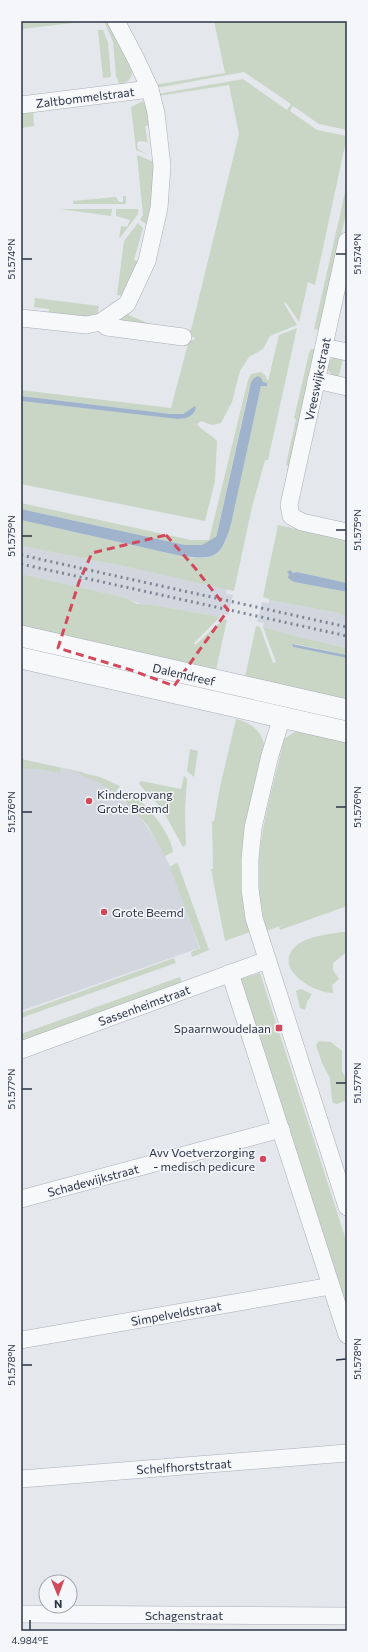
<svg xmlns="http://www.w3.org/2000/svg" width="368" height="1652" font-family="Commissioner,sans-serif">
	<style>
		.built { fill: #d2d6de }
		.green { fill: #c9d6c5 }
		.water { fill: #9fb4cc }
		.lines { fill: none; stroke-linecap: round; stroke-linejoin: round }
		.stream { stroke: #9fb4cc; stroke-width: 5 }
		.minor-casing { stroke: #a9aeb7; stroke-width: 18 }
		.tertiary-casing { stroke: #a9aeb7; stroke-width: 22 }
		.minor { stroke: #f7f8fa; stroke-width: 17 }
		.tertiary { stroke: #f7f8fa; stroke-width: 21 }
		.rail { stroke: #7d8696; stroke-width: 3; stroke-dasharray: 2 4; stroke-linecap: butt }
		.marked { fill: none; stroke: #d1495b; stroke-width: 3; stroke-dasharray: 8 5; stroke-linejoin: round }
		.ticks { fill: none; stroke: #2b3445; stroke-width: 1.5 }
		.poi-dot { fill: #d1495b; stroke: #f4f6f9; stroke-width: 1.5 }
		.labels { text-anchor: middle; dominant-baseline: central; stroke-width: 3; stroke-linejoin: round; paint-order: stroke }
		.street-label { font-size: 12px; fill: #2b3445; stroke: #f4f6f9 }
		.poi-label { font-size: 12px; fill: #2b3445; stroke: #f4f6f9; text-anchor: start }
		.neatline { fill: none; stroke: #2b3445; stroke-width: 1.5 }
		.ticks-label { font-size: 10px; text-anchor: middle; fill: #2b3445 }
	</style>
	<rect width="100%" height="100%" fill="#e4e7ec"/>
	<g class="built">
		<path d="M21 546 123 566 227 589 226 594 233 595 228 615 221 614 220 617 153 605H142L127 598 21 574Z"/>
		<path d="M269 600 338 613 347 617V648L295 636 263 627 264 623 257 622 262 602 269 603Z"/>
		<path d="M21 759 82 772 111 790 137 813 160 845 175 877 199 948 21 1011Z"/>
	</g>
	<g class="green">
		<path d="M21 21H90L21 29Z"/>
		<path d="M104 21H107C113 32 132 60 132 72 132 79 126 83 120 85L116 76 113 42Z"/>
		<path d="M214 21H347V130L319 124 293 106 290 111 317 130 347 136 315 285 308 282 299 322 287 304 308 223 287 304 284 301 285 305 297 325 270 336 263 349 249 357 240 371 232 402 221 423 212 425 201 421 197 424C203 432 211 434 217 441L215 481 205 521 21 484V401L182 419 191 408 183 414H171L21 396V390L171 408 189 340H195L194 337H188L189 331 119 322 118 321 128 313 129 315 154 326 191 330 239 134 229 85 158 96V94L243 79 287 110 291 104 244 72 156 88 155 85 225 73Z"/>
		<path d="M98 30H103L108 43 111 77 103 78Z"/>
		<path d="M143 101 147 108 150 125 145 126 148 144 147 142 139 141 137 144 138 149 149 155 136 150 131 107Z"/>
		<path d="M33 110 34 126 21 128V111Z"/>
		<path d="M137 155 154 162V180L149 226 140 220 143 215Z"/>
		<path d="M347 184V208L321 330 314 329Z"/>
		<path d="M123 196H126V204H73V201L116 197 119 202H123Z"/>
		<path d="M60 209H112L111 216Z"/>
		<path d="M116 209H138V214L119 239 121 226 127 227 130 220 116 216Z"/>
		<path d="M138 223 143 228 134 260 139 262 123 296 117 295 124 241Z"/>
		<path d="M35 298 99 306 97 315 87 317 48 314 49 309 34 307Z"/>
		<path d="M297 328 268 460H265L252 507 234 591 123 566 21 546V520L181 556C202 559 217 562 226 540L261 386H266L255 377 251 382 247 398 216 538 211 545H185L21 509V503L191 540H209L248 380 251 374 261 372 265 375 268 381 279 335Z"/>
		<path d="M311 349H315L283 499 288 465H286L296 419 294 418 309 353Z"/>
		<path d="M339 354 344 355 338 379 334 378 326 367 327 362Z"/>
		<path d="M278 525 347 540V583L297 572 293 573 294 582 347 592V617L338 613 269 600V599L263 597Z"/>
		<path d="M21 574 127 598 137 604 153 605 220 617 194 643 195 645 224 619 227 620 216 670 21 634Z"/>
		<path d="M256 626 260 627 273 663 276 662 278 668 263 627 295 636 347 648V655L295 644 293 647 347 658V706L244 682Z"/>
		<path d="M236 719C252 723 263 732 265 749L243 900 250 932 225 941 211 869H213L212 821H214L220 787Z"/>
		<path d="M301 728 347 736V906L280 930 279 927 289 923 266 931C264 918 260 905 259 892 255 839 273 790 284 739Z"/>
		<path d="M190 749 198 751 194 777 187 771Z"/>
		<path d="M21 759 61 768 60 773 38 769H21Z"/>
		<path d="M70 770 100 777 120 786 115 793 98 782Z"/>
		<path d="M184 776 187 779 185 812 186 845 183 847 162 809 139 784 141 781 181 789Z"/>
		<path d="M129 794H132C147 805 171 833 173 852L165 856 148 826 124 800Z"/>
		<path d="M176 863 178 864 209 950 192 957 191 952 200 948 170 867Z"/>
		<path d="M341 932H347V952L333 963V970L339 979 332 985 333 993C313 993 273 968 295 947 306 936 326 935 341 932Z"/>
		<path d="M174 958 176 963 21 1018V1013Z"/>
		<path d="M260 973 347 1243V1322L236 980Z"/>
		<path d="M180 977 182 983 21 1041V1034Z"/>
		<path d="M301 989 312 994 307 1002 305 1010 300 1008 296 991Z"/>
		<path d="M319 1041 331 1042 342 1051V1071L347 1081V1100L337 1104 333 1103 332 1100 330 1078 322 1063 316 1045Z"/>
	</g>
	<g class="water">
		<path d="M258 376 261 378 263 382 267 383V386H261L231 524C221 558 216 560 181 556L21 520V509L185 545H211L216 538 251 382 254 378Z"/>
		<path d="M21 396 171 414H183L195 406 196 408C194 416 186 419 178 419L21 401Z"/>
		<path d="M290 570 293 573 297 572 347 583V592L294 582 288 578 289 574 287 572Z"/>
		<path d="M292 644 347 655V658L293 647Z"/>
	</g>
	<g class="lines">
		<path class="stream" d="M202 548 219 538"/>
		<defs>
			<g id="minor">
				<path d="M21 105 150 89"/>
				<path d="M347 241 289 505 291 516 302 522 347 532"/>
				<path d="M21 318 86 325 101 322 127 304 147 261 159 208 162 166 156 113 150 89 136 59 116 21"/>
				<path d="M101 322 107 327 183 337"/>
				<path d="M324 347 347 352"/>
				<path d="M316 380 347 387"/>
				<path d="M282 717 270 755 253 828 250 859V889L254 918 347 1207"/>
				<path d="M230 973 347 1335"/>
				<path d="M21 1050 267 960"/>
				<path d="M21 1199 281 1129"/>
				<path d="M21 1340 331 1286"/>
				<path d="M21 1479 347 1453"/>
				<path d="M21 1614 347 1616"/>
			</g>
			<g id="tertiary">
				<path d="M21 636 347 710"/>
				<path d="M21 658 347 732"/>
			</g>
		</defs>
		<use href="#minor" class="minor-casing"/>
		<use href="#tertiary" class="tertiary-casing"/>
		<use href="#minor" class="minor"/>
		<use href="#tertiary" class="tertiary"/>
		<g class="rail">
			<path d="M21 555 347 627"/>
			<path d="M21 564 347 636"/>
		</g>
	</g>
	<path class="marked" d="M166 535 195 568 228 610 174 686 131 670 58 648 79 582 92 553Z"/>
	<path class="ticks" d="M336 254H346M22 259H32M336 530H346M22 536H32M336 807H346M22 812H32M336 1083H346M22 1089H32M336 1360 346 1359M22 1365H32M30 1620V1630"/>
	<g class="poi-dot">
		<circle cx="89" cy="801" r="4"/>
		<circle cx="104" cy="912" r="4"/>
		<rect x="275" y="1024" width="8" height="8" rx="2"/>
		<circle cx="263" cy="1159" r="4"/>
	</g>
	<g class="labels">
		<g class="street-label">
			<text transform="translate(85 97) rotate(-7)">Zaltbommelstraat</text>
			<text transform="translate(317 379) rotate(-78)">Vreeswijkstraat</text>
			<text transform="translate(184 674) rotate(13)">Dalemdreef</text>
			<text transform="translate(144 1005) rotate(-20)">Sassenheimstraat</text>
			<text transform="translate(93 1180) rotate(-15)">Schadewijkstraat</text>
			<text transform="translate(176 1313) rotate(-10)">Simpelveldstraat</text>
			<text transform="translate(184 1466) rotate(-4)">Schelfhorststraat</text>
			<text x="184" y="1615">Schagenstraat</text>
		</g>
		<g class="poi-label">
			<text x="97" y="794">Kinderopvang<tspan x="97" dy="14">Grote Beemd</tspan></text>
			<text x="112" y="912">Grote Beemd</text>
			<text x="271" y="1028" text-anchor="end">Spaarnwoudelaan</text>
			<text x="255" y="1152" text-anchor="end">Avv Voetverzorging<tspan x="255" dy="14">- medisch pedicure</tspan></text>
		</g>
	</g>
	<rect width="368" height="1652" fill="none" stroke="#f4f6f9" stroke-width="44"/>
	<g transform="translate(58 1594) rotate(179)"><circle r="19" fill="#f4f6f9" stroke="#a4a8b1"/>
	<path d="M0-3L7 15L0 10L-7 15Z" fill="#d1495b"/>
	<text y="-6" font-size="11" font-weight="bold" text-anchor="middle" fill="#2b3445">N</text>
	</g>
	<rect x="22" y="22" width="324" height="1608" class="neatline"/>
	<g class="ticks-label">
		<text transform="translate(357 254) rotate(-90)" y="4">51.574°N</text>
		<text transform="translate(11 259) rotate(-90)" y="4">51.574°N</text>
		<text transform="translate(357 530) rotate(-90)" y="4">51.575°N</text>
		<text transform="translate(11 536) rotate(-90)" y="4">51.575°N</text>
		<text transform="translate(357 807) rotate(-90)" y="4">51.576°N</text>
		<text transform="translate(11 812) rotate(-90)" y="4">51.576°N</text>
		<text transform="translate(357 1083) rotate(-90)" y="4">51.577°N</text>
		<text transform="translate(11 1089) rotate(-90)" y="4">51.577°N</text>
		<text transform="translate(357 1359) rotate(-90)" y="4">51.578°N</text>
		<text transform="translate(11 1365) rotate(-90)" y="4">51.578°N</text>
		<text x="30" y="1644">4.984°E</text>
	</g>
</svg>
